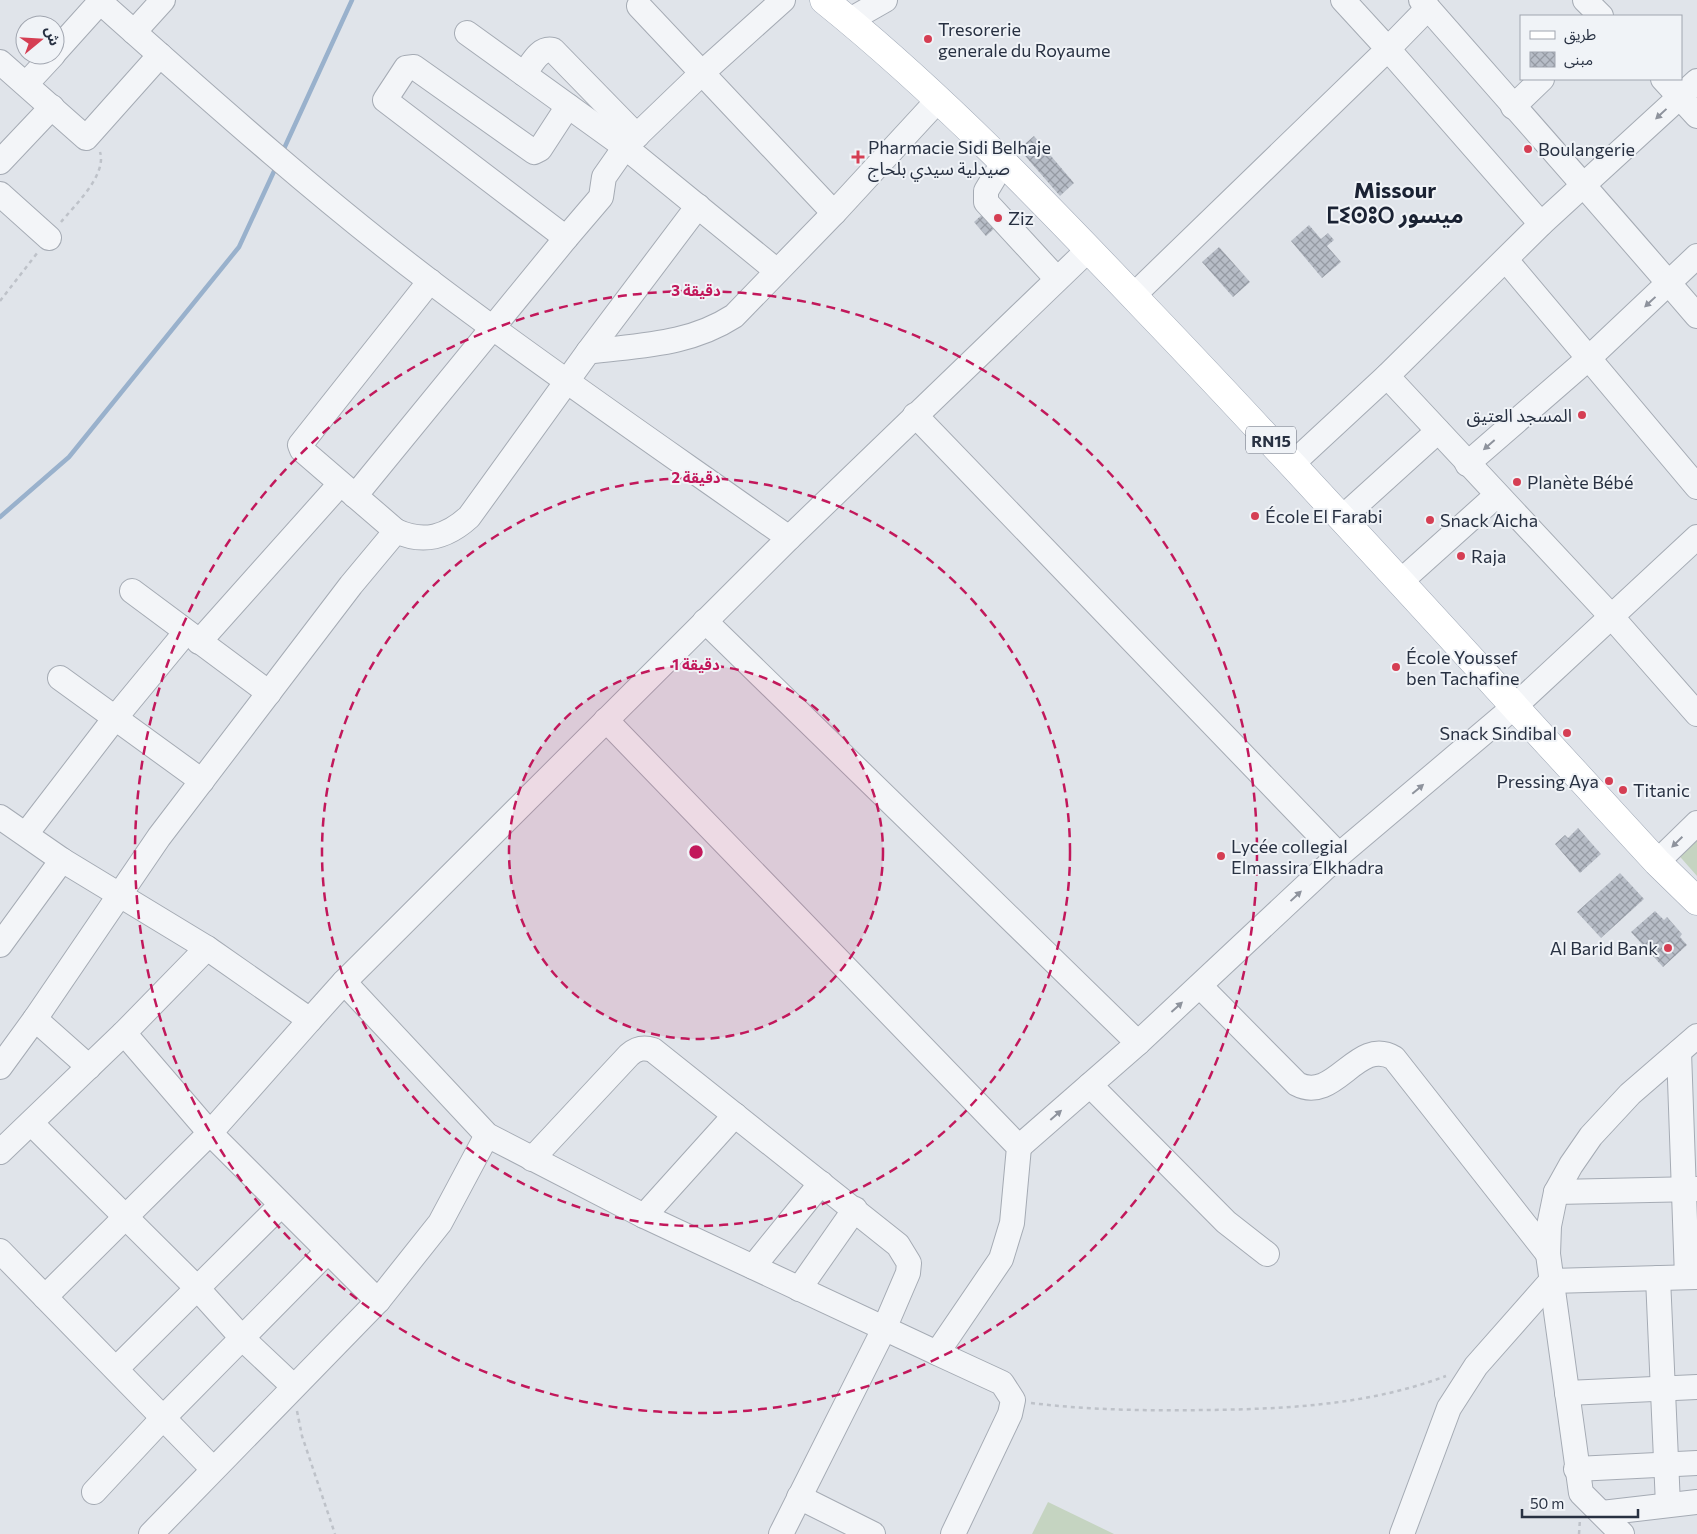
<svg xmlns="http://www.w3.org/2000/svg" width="1697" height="1534" font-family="Commissioner,'Noto Sans Arabic','Noto Sans Tifinagh',sans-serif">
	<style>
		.park { fill: #c5d4c1 }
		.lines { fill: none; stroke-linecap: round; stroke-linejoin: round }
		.stream { stroke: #99b1cc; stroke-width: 4.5 }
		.building { fill: url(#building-cross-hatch) }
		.minor-casing { stroke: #a5abb4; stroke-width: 26 }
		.major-casing { stroke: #9fa8b6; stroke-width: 29 }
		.path { stroke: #bec2c9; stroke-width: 2.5; stroke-dasharray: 4 4; stroke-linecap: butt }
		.minor { stroke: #f3f5f8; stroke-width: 24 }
		.major { stroke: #fff; stroke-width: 28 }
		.oneway { fill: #8e939d }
		.ring { fill: none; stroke: #c2185b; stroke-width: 2.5; stroke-dasharray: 9 6 }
		.poi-dot { fill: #d53e53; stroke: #f0f3f7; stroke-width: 2 }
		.labels { text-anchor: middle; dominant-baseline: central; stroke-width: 4; stroke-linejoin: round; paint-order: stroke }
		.shield { fill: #f0f3f7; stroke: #646b78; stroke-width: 1 }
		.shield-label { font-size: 16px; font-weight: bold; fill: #283142 }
		.poi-label { font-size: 18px; fill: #283142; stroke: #f0f3f7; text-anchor: start }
		.district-label { font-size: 22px; font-weight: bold; fill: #1a2233; stroke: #f0f3f7 }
		.centre { fill: #c2185b; stroke: #f0f3f7; stroke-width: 2.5 }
		.ring-label { font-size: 15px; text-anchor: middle; font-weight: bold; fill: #c2185b; stroke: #f0f3f7; stroke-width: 4; stroke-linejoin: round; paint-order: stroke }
	</style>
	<defs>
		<pattern id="building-cross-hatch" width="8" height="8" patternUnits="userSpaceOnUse" patternTransform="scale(1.25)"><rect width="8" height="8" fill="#b7bdc7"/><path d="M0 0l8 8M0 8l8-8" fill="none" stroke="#959aa3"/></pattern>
	</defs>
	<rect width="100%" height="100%" fill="#e0e4ea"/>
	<g class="park">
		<path d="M1697 831V876L1675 851Z"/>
		<path d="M1048 1502 1114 1534H1032Z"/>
	</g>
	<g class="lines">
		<g class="stream">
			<path d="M282 153 352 0"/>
			<path d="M0 517 69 457 239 247 276 167"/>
		</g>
	</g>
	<g class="building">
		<path d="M1034 136 1074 183 1060 196 1019 149Z"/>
		<path d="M996 202 1008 216 986 236 974 222Z"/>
		<path d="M1309 225 1321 239 1328 233 1334 240 1327 246 1341 262 1322 278 1291 241Z"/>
		<path d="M1219 247 1250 282 1233 297 1202 262Z"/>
		<path d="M1578 828 1601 854 1580 873 1555 844 1565 835 1568 838Z"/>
		<path d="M1620 873 1644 899 1601 938 1577 912Z"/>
		<path d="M1655 911 1664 920 1667 917 1682 934 1680 937 1687 945 1663 967 1631 932Z"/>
	</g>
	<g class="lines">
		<defs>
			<g id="minor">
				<path d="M98 0C206 96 315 194 431 282 547 370 669 453 789 538"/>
				<path d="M1421 0C1513 105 1606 210 1697 316"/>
				<path d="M1585 0 1601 16"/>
				<path d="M639 6 834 213"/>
				<path d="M1428 8 1388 49 1541 224"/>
				<path d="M850 20 885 0"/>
				<path d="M134 32 163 0"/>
				<path d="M467 33 625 147 777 271"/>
				<path d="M55 52 100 2"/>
				<path d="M0 62 86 138 160 55"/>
				<path d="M524 74C532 64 539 47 553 50L637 136"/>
				<path d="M1663 79 1697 116"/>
				<path d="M26 84 53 55"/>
				<path d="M568 106 540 149 534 152 414 67 406 68 385 100 566 238 601 197 604 177 625 147 703 72 783 0"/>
				<path d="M1513 107 1542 79"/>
				<path d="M1004 161 986 191V202L1057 279"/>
				<path d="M0 162 52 107"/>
				<path d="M0 194 49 238"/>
				<path d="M1506 260 1697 487"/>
				<path d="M1133 296 1388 49 1343 0"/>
				<path d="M588 352 698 206"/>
				<path d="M1387 376 1611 616 1697 714"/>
				<path d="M915 415 1339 855"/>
				<path d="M1292 464 1387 376 1541 224 1697 81"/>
				<path d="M1467 464 1589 358 1697 256"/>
				<path d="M355 496 566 238"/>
				<path d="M1342 518 1438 431"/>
				<path d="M396 531 302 450 300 445 430 281"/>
				<path d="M1400 582 1497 495"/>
				<path d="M132 591 269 693"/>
				<path d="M705 621 1138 1043"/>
				<path d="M199 642 340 484"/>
				<path d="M60 678 202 781"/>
				<path d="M0 817 62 860 207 948 310 1020 344 982 789 538 1089 249"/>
				<path d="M26 834 115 718 186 632"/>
				<path d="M1657 862 1697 823"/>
				<path d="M0 945 62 860"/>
				<path d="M344 982 487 1135 644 1216 937 1353 1001 1259 1012 1223 1019 1147 606 720"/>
				<path d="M1200 986 1297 1084C1335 1104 1357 1036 1394 1058L1548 1254"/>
				<path d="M35 1019 89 1067"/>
				<path d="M124 1033 210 1133 378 1301"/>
				<path d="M1679 1052 1687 1277"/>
				<path d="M0 1067 35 1019 159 837 351 585 396 531C424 544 447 537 469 517L588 352C641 345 689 345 734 316L834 213 939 99"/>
				<path d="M1090 1085 1226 1222 1267 1254"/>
				<path d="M31 1123 198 1289 243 1339 293 1386"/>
				<path d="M1019 1147 1138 1043 1339 855 1514 707 1697 537"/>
				<path d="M0 1152 124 1033 207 948"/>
				<path d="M532 1159 629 1055C637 1048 644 1047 653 1050L898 1245 909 1263 908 1273 884 1329 781 1534"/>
				<path d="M1556 1192 1697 1189"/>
				<path d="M644 1216 735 1115"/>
				<path d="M0 1251 212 1468"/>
				<path d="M753 1267 821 1183"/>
				<path d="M1658 1278 1668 1505"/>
				<path d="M799 1289 855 1209"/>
				<path d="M45 1297 210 1133 310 1020"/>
				<path d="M937 1353 1002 1383 1013 1400 1010 1414 953 1534"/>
				<path d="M116 1369 281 1205"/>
				<path d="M1567 1393 1697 1387"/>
				<path d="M1576 1469 1697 1463"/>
				<path d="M94 1492 163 1418 328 1251"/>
				<path d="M799 1497 873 1534"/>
				<path d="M1602 1513 1697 1502"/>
				<path d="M151 1534 378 1301 440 1223 487 1135"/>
				<path d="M1402 1534 1449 1408 1476 1366 1551 1281 1697 1277"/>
				<path d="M1622 1534 1581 1493 1548 1254 1549 1226 1556 1192 1571 1165 1591 1136 1630 1094 1697 1036"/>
			</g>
			<path id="major" d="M824 0C947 99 1054 213 1162 326 1330 502 1492 683 1657 862L1697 901"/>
		</defs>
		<use href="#minor" class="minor-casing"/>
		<use href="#major" class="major-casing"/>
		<g class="path">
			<path d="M61 222C75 205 107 175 100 152"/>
			<path d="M0 301 38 252"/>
			<path d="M1031 1403C1089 1410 1148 1411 1206 1410 1287 1409 1369 1405 1446 1376"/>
			<path d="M297 1411 302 1436 335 1534"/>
			<path d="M1579 1534 1580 1519"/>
		</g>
		<use href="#minor" class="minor"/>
		<use href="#major" class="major"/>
	</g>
	<defs><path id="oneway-solid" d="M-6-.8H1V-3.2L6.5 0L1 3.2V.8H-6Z" transform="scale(1.25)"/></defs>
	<g class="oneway">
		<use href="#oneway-solid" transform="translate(1661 114) rotate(137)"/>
		<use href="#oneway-solid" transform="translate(1650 302) rotate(137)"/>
		<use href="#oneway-solid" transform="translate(1489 445) rotate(139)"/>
		<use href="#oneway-solid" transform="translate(1418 789) rotate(-40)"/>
		<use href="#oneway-solid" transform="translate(1677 842) rotate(136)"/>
		<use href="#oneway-solid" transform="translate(1296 896) rotate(-43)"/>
		<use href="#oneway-solid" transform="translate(1177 1007) rotate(-42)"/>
		<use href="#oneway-solid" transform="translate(1056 1115) rotate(-41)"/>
	</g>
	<circle cx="696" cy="852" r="187" fill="#c2185b" fill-opacity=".12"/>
	<g class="ring">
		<circle cx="696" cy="852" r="187"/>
		<circle cx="696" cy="852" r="374"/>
		<circle cx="696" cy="852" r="561"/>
	</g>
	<g class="poi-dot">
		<circle cx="928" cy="39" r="5"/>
		<circle cx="1528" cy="149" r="5"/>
		<path d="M855.5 149.5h5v5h5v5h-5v5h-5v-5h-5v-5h5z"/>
		<circle cx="998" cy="218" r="5"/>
		<circle cx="1582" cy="415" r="5"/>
		<circle cx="1517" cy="482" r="5"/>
		<circle cx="1255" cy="516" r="5"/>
		<circle cx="1430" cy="520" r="5"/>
		<circle cx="1461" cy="556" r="5"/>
		<circle cx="1396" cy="667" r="5"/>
		<circle cx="1567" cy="733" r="5"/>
		<circle cx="1609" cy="781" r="5"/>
		<circle cx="1623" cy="790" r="5"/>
		<circle cx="1221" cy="856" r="5"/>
		<circle cx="1668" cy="948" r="5"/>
	</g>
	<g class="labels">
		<rect class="shield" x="1246" y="426.5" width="50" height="27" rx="4"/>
		<g class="shield-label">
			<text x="1271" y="440">RN15</text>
		</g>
		<g class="poi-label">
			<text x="938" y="29">Tresorerie<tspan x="938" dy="21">generale du Royaume</tspan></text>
			<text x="868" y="147">Pharmacie Sidi Belhaje<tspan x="868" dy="21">صيدلية سيدي بلحاج</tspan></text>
			<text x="1538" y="149">Boulangerie</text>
			<text x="1008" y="218">Ziz</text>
			<text x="1572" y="415" text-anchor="end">المسجد العتيق</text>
			<text x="1527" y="482">Planète Bébé</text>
			<text x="1265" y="516">École El Farabi</text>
			<text x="1440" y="520">Snack Aicha</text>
			<text x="1471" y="556">Raja</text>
			<text x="1406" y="657">École Youssef<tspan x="1406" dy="21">ben Tachafine</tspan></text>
			<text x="1557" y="733" text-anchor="end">Snack Sindibal</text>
			<text x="1599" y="781" text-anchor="end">Pressing Aya</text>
			<text x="1633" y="790">Titanic</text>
			<text x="1231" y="846">Lycée collegial<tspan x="1231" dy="21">Elmassira Elkhadra</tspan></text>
			<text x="1658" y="948" text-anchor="end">Al Barid Bank</text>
		</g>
		<g class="district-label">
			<text x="1395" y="189">Missour<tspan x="1395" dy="25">ⵎⵉⵙⵓⵔ ميسور</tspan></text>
		</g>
	</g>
	<circle cx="696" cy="852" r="8" class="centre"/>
	<g class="ring-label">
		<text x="696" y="296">3 دقيقة</text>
		<text x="696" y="483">2 دقيقة</text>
		<text x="696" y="670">1 دقيقة</text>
	</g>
	<rect x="1520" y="15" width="162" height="65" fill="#f0f3f7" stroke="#a0a5af"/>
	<rect x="1530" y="31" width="25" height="8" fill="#ffffff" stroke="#a0a5af"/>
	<text x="1564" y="40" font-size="15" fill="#283142">طريق</text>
	<rect x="1530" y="52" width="25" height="15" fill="url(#building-cross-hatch)" stroke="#a0a5af"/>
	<text x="1564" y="65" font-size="15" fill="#283142">مبنى</text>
	<g transform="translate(40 40) rotate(72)"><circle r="24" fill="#f0f3f7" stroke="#a0a5af"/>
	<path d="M0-4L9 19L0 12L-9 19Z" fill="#d53e53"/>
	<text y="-8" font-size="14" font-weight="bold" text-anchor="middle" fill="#283142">ش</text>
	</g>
	<path d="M1522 1509v8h116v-8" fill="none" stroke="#283142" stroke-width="2.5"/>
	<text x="1530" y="1509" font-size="15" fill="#283142" stroke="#f0f3f7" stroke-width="4" paint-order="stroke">50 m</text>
</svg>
